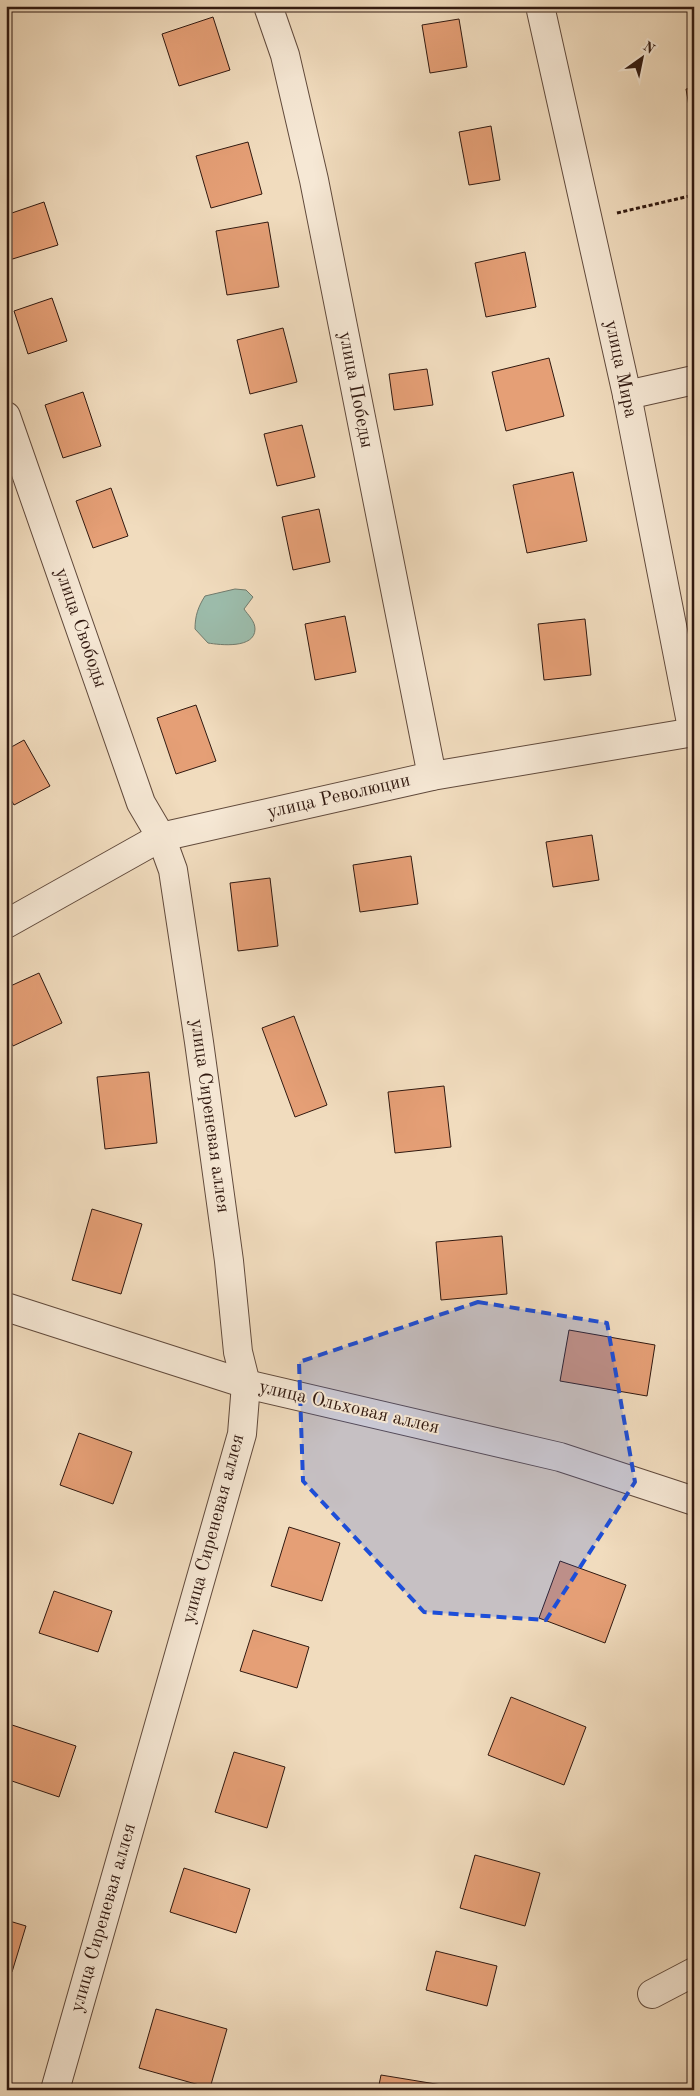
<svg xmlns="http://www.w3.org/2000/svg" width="700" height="2096" font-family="'Old Standard TT',serif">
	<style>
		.water { fill: #9cbcab; stroke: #717b6d }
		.building { fill: #e59f76; stroke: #311910 }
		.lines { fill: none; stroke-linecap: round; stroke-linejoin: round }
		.minor-casing { stroke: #614a3c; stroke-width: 30 }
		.path { stroke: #311910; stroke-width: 3; stroke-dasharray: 4 2.5; stroke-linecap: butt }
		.minor { stroke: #f6e8d5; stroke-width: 28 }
		.marked { fill: #1d4ed8; fill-opacity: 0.2; stroke: #1d4ed8; stroke-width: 4; stroke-dasharray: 10 6; stroke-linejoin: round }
		.labels { text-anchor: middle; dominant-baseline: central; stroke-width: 4; stroke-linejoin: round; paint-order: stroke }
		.street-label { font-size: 19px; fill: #311910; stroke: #f6e8d5 }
	</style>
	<rect width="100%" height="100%" fill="#f1dcbe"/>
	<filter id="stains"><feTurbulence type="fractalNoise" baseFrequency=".004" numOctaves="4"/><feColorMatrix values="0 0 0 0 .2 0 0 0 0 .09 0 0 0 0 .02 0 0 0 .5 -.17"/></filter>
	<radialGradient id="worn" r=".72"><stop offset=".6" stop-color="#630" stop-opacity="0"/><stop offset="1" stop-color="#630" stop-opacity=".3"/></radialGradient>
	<path class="water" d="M235 589 246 590 253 597 244 609C248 615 255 621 255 629 255 649 220 645 208 643L195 629C195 616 198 607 205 596Z"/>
	<g class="building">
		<path d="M213 17 230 70 179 86 162 34Z"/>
		<path d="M459 19 467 67 430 73 422 25Z"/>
		<path d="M694 88V135L686 89Z"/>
		<path d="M491 126 500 180 469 185 459 132Z"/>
		<path d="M248 142 262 194 211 208 196 156Z"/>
		<path d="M44 202 58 245 6 261V215Z"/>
		<path d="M268 222 279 287 227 295 216 231Z"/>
		<path d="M525 252 536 307 486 317 475 263Z"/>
		<path d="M52 298 67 341 28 354 14 311Z"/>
		<path d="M283 328 297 382 250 394 237 340Z"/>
		<path d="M549 358 564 416 506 431 492 372Z"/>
		<path d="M427 369 433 405 394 410 389 374Z"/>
		<path d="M83 392 101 446 63 458 45 405Z"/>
		<path d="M302 425 315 477 277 486 264 434Z"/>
		<path d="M573 472 587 541 527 553 513 485Z"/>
		<path d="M111 488 128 536 93 548 76 501Z"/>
		<path d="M319 509 330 562 293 570 282 517Z"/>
		<path d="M345 616 356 672 315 680 305 624Z"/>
		<path d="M585 619 591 675 544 680 538 624Z"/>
		<path d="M196 705 216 761 176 774 157 718Z"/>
		<path d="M24 740 50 786 14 805 6 791V750Z"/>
		<path d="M592 835 599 880 553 887 546 842Z"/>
		<path d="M411 856 418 904 360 912 353 865Z"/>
		<path d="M270 878 278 946 238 951 230 883Z"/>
		<path d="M39 973 62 1023 13 1046 6 1031V988Z"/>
		<path d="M294 1016 327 1105 295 1117 262 1028Z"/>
		<path d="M149 1072 157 1143 105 1149 97 1077Z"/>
		<path d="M444 1086 451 1147 395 1153 388 1092Z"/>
		<path d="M92 1209 142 1224 121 1294 72 1280Z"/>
		<path d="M502 1236 507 1294 441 1300 436 1242Z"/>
		<path d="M569 1330 655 1345 647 1396 560 1381Z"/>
		<path d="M79 1433 132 1452 113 1504 60 1485Z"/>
		<path d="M289 1527 340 1543 322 1601 271 1586Z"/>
		<path d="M560 1561 626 1585 605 1643 539 1618Z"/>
		<path d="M54 1591 112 1611 98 1652 39 1633Z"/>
		<path d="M253 1630 309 1647 297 1688 240 1671Z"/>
		<path d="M511 1697 586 1727 564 1785 488 1755Z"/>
		<path d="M6 1723 76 1746 59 1797 6 1779Z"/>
		<path d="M234 1752 285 1767 267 1828 215 1812Z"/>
		<path d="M475 1855 540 1873 525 1926 460 1908Z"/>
		<path d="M184 1868 250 1889 236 1933 170 1912Z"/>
		<path d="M6 1920 26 1926 12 1972 6 1970Z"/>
		<path d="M436 1951 497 1966 487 2006 426 1990Z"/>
		<path d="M156 2009 227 2029 210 2088 139 2068Z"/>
		<path d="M381 2075 448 2086V2090H378Z"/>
	</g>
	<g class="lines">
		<defs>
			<g id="minor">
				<path d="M268 6 285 55 314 180 432 776"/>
				<path d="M540 6 627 395 693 733"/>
				<path d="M627 395 694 380"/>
				<path d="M6 416 141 803 161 837 173 870 199 1042 229 1261 238 1352 246 1384 242 1434 55 2090"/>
				<path d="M6 924 161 837 432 776 694 732"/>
				<path d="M6 1307 246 1384 560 1457 694 1501"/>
				<path d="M652 1994 694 1972"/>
			</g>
		</defs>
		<use href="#minor" class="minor-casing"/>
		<path class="path" d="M617 213 694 195"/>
		<use href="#minor" class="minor"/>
	</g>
	<path class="marked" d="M478 1302 607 1323 635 1482 546 1620 424 1612 303 1481 299 1362Z"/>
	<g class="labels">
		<g class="street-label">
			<text transform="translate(620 369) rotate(78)">улица Мира</text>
			<text transform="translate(355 390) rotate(79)">улица Победы</text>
			<text transform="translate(80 628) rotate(71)">улица Свободы</text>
			<text transform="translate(339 797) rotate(-13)">улица Революции</text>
			<text transform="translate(209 1116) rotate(82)">улица Сиреневая аллея</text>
			<text transform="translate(349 1408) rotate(13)">улица Ольховая аллея</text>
			<text transform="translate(214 1529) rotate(-75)">улица Сиреневая аллея</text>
			<text transform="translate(104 1918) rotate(-74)">улица Сиреневая аллея</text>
		</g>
	</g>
	<rect width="700" height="2096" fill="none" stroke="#f1dcbe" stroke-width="25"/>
	<rect x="8" y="8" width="685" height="2081" fill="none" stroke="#311910" stroke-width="2.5"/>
	<rect x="12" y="12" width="675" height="2071" fill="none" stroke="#311910"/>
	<g transform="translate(642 58) rotate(33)" stroke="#f6e8d5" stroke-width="4" paint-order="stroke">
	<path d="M0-4L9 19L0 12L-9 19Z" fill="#311910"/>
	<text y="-8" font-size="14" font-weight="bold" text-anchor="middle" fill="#311910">N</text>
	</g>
	<rect width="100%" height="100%" filter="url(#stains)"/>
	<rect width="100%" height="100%" fill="url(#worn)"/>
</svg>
